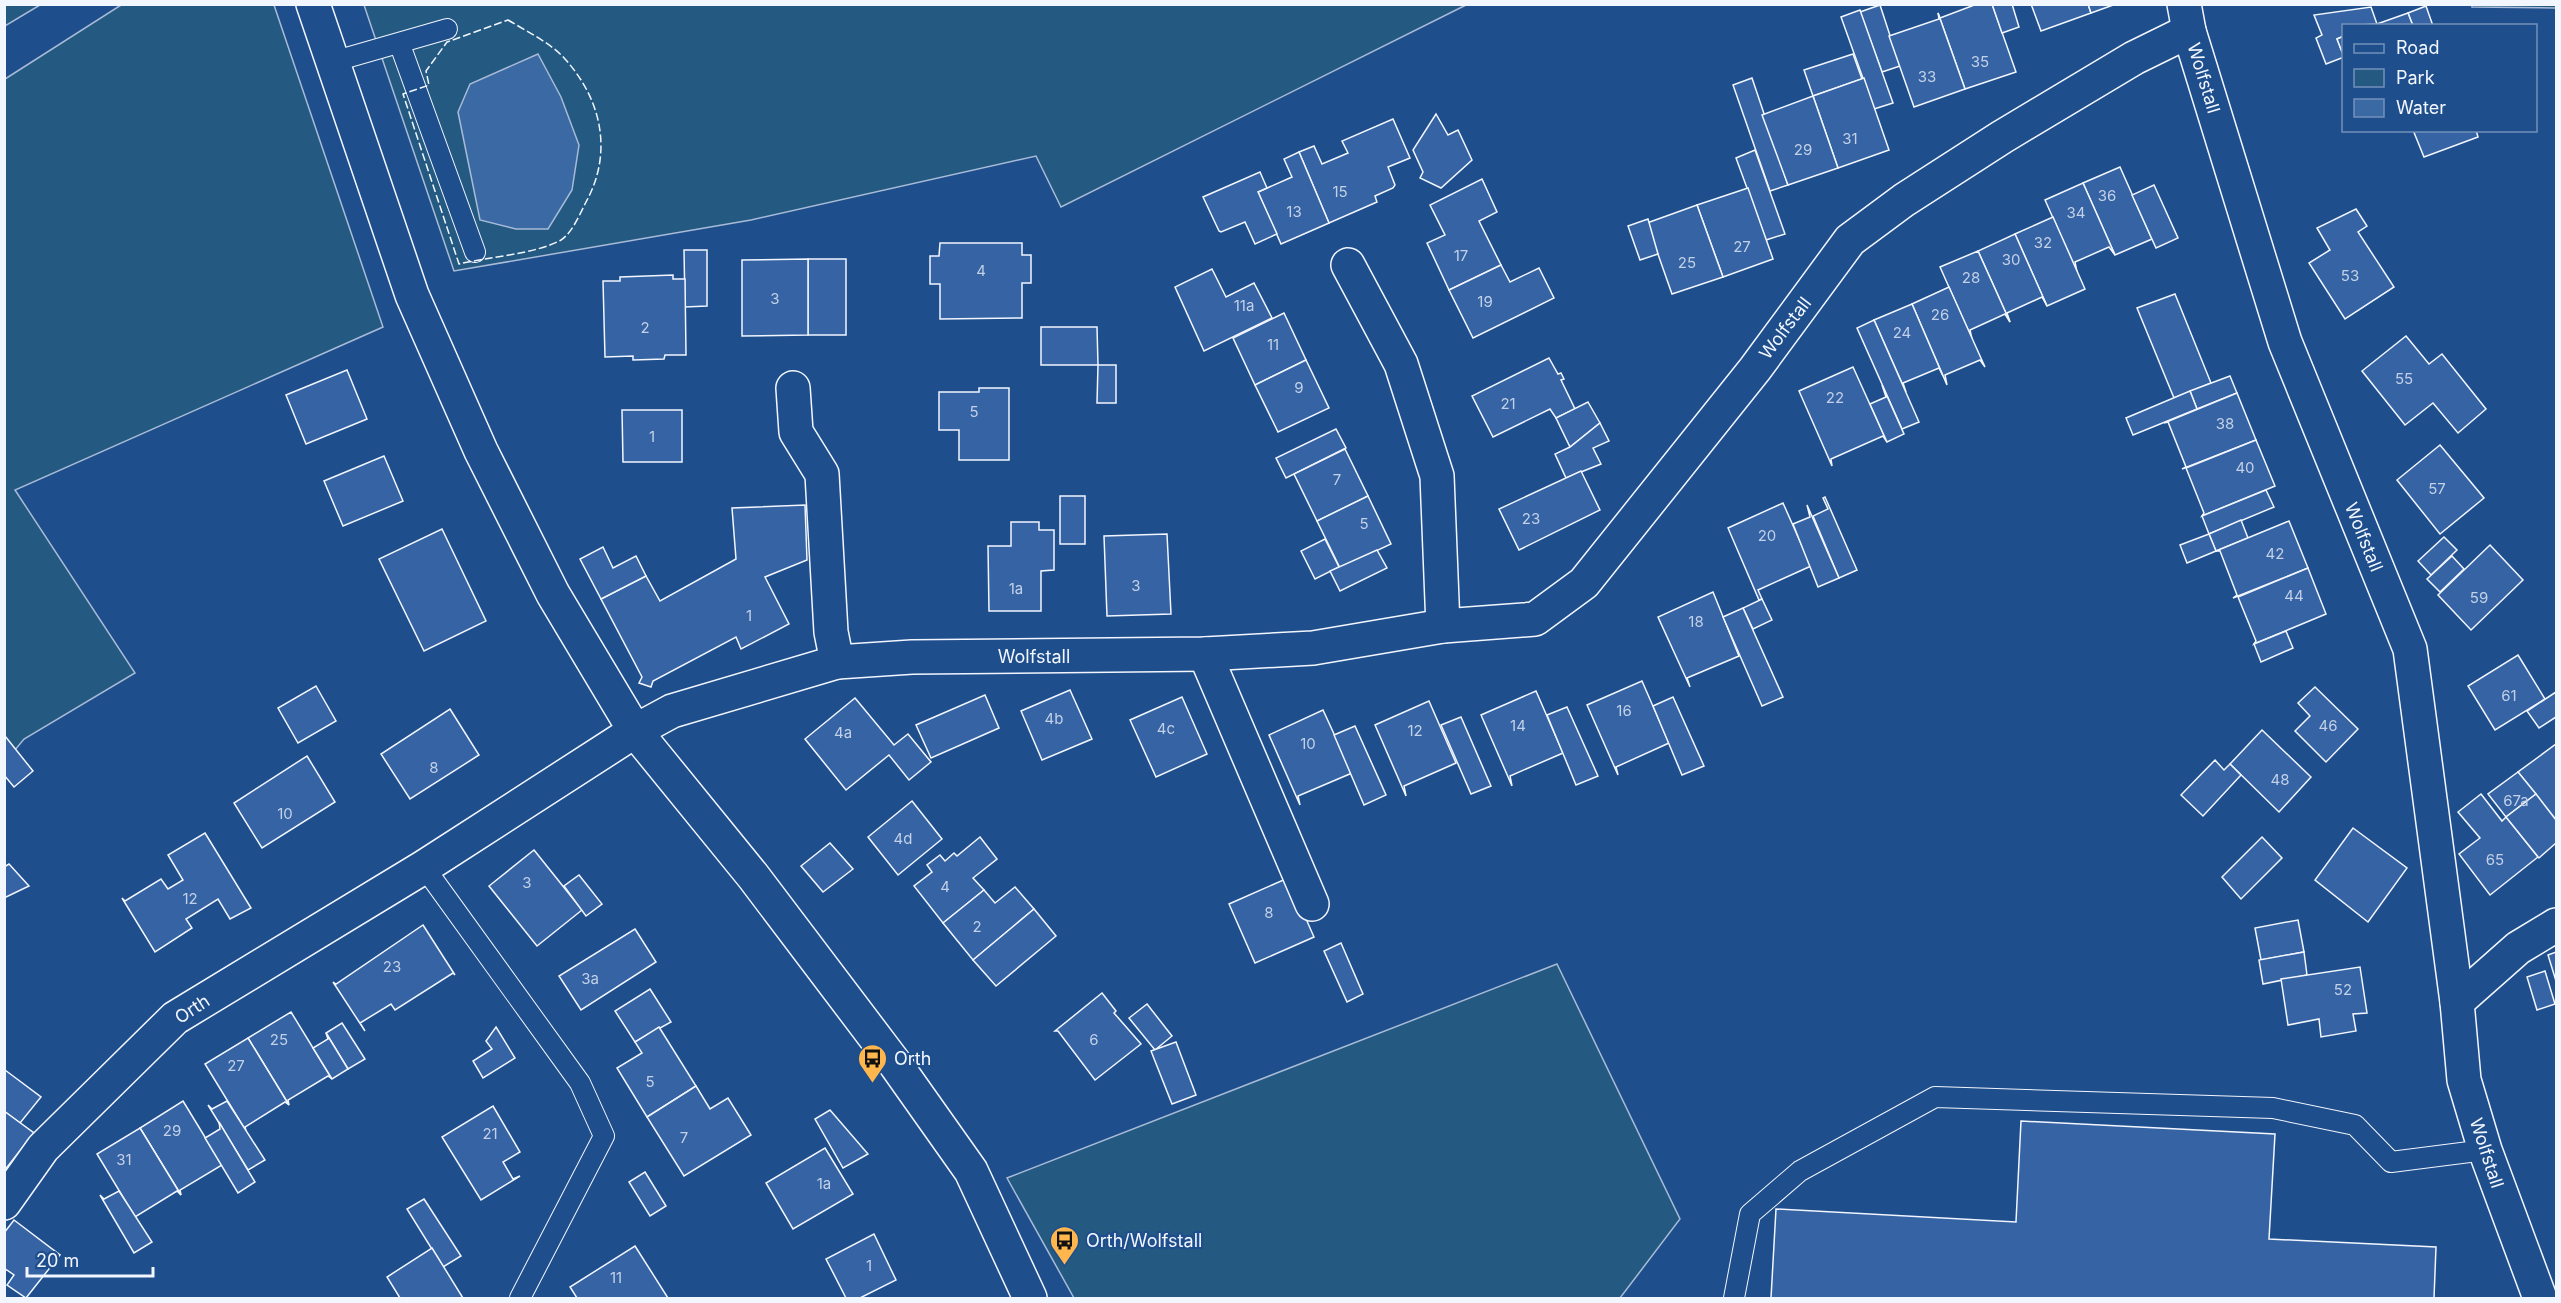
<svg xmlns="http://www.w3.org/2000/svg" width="2561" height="1303" font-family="Inter,sans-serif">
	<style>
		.green { fill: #245a82; stroke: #a8bbd7; stroke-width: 1.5 }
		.water { fill: #3b69a3; stroke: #a8bbd7; stroke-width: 1.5 }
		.building { fill: #3563a3; stroke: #f2f6ff; stroke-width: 1.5 }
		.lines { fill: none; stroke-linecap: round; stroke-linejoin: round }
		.lane-casing { stroke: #f2f6ff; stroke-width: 22 }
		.street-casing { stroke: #f2f6ff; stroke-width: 36 }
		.secondary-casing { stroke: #f2f6ff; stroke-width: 36 }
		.lane { stroke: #1f4e8c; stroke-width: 20 }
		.street { stroke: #1f4e8c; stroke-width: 33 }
		.secondary { stroke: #1f4e8c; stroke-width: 33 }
		.fence { stroke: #f2f6ff; stroke-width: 1.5; stroke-dasharray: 8 3; stroke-linecap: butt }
		.labels { text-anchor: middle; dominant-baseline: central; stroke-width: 4.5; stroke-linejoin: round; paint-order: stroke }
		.number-label { font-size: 15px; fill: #c3d1e8 }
		.street-label { font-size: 18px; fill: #f2f6ff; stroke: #1f4e8c }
		.poi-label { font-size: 18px; fill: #f2f6ff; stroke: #1f4e8c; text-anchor: start }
	</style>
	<rect width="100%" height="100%" fill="#1f4e8c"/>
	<g class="green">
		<path d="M5 4H40V5L5 26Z"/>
		<path d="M2556 4V8L2472 7V5Z"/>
		<path d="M121 5H274L383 327 15 490 135 673 24 739 5 762V79Z"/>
		<path d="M364 5H1466L1061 207 1036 156 751 220 454 271Z"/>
		<path d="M1557 964 1680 1219 1620 1298H1074L1007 1178Z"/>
	</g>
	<path class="water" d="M538 54 561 97 579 145 572 190 548 229H516L480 220 458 112 470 84Z"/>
	<g class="building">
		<path d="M1977 4H1992L2016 72 1965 89 1938 13 1940 18Z"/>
		<path d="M1992 4H2012L2019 27 2002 33Z"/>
		<path d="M2031 4H2088L2091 13 2041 31Z"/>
		<path d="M2088 4H2116L2091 13Z"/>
		<path d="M1880 5 1900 66 1882 72 1860 12Z"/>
		<path d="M2426 6 2433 26H2413L2408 13Z"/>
		<path d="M2371 7 2377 24 2344 26V36L2337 39 2344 57 2326 64 2316 38 2322 35 2314 15Z"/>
		<path d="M1860 10 1893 103 1874 109 1841 17Z"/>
		<path d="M1938 13 1965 89 1914 107 1889 36 1939 19Z"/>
		<path d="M2408 13 2413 26H2373L2377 24Z"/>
		<path d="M2344 36V57L2337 39Z"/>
		<path d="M1853 54 1862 79 1813 96 1804 70Z"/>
		<path d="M1752 78 1788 185 1770 191 1733 85Z"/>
		<path d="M1864 78 1889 150 1838 168 1813 96Z"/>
		<path d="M1813 96 1838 168 1788 185 1762 115Z"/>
		<path d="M1436 114 1448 135 1458 130 1472 160 1441 188 1420 178 1423 172 1413 150Z"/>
		<path d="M1393 119 1410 158 1388 167 1395 185 1393 188 1375 196 1377 202 1329 223 1299 152 1314 146 1322 164 1348 153 1342 141Z"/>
		<path d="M2413 130H2476L2478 137 2424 157Z"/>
		<path d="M1755 150 1785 234 1766 240 1736 158Z"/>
		<path d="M1299 152 1329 223 1281 244 1258 192 1292 177 1284 159Z"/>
		<path d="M2120 167 2152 239 2115 255 2083 183Z"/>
		<path d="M1260 172 1267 188 1258 192 1277 234 1255 244 1245 222 1221 232 1219 231 1203 197Z"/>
		<path d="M1482 179 1497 212 1479 221 1501 265 1449 290 1427 243 1445 235 1430 205Z"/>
		<path d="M2083 183 2115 255 2109 247 2075 262 2077 272 2045 200Z"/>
		<path d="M2154 185 2178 238 2156 248 2132 195Z"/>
		<path d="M1748 188 1773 259 1723 277 1697 205Z"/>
		<path d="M1697 205 1723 277 1672 294 1647 223Z"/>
		<path d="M2356 209 2367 226 2358 232 2394 287 2345 319 2309 263 2330 250 2317 228Z"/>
		<path d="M2053 217 2085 289 2047 306 2015 234Z"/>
		<path d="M1648 219 1658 254 1640 260 1628 226Z"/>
		<path d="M2015 234 2047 306 2042 297 2007 313 2010 322 1978 251Z"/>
		<path d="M940 243H1022V255H1031V283H1022V318L940 319V284H930V256H939Z"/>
		<path d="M684 250H707V306L685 307Z"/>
		<path d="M1978 251 2010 322 2005 314 1970 330 1972 339 1940 267Z"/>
		<rect x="808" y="259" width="38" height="76"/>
		<path d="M808 259V335L742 336V260Z"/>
		<path d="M1501 265 1510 282 1539 268 1554 298 1473 338 1449 290Z"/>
		<path d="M1212 269 1226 297 1254 283 1272 318 1204 351 1175 287Z"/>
		<path d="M673 275V279H685L686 355H665L664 359 633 360V356L605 357 603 281H620V277Z"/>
		<path d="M1949 287 1985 367 1980 360 1945 375 1947 385 1912 304Z"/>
		<path d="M2175 294 2211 383 2174 398 2137 308Z"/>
		<path d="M1912 304 1943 376 1939 368 1903 383 1906 392 1874 320Z"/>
		<path d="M1284 313 1306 360 1255 385 1233 338Z"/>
		<path d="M1874 320 1919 422 1902 429 1857 328Z"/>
		<path d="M1041 327H1097L1098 365H1041Z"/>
		<path d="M2406 336 2429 364 2442 354 2486 409 2458 433 2433 403 2405 425 2362 371Z"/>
		<path d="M1549 358 1558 374 1561 373 1564 379 1561 380 1575 409 1556 418 1550 409 1493 437 1472 396Z"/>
		<path d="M1306 360 1329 408 1278 432 1255 385Z"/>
		<path d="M1098 365H1116V403H1097Z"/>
		<path d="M1853 367 1887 442 1883 436 1831 459 1832 466 1799 391Z"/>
		<path d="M347 370 367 419 306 444 286 395Z"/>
		<path d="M2230 376 2237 393 2197 409 2190 391Z"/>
		<path d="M1882 385 1904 434 1887 442 1870 404 1886 397Z"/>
		<path d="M979 388H1009V460H959V430H939V392H979Z"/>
		<path d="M2190 391 2197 409 2133 435 2126 418Z"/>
		<path d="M2237 393 2256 440 2182 469 2186 467 2168 422 2164 423Z"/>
		<path d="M1588 402 1600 423 1570 447 1556 418Z"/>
		<path d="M622 410H682V462H623Z"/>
		<path d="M1600 423 1609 441 1593 448 1601 464 1566 478 1555 454 1570 447Z"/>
		<path d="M1336 429 1346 448 1286 478 1276 458Z"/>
		<path d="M2256 440 2275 486 2202 516 2204 513 2186 468Z"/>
		<path d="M2440 445 2484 498 2440 534 2397 480Z"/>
		<path d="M1345 449 1368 496 1317 521 1294 474Z"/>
		<path d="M384 456 403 501 343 526 324 481Z"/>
		<path d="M1581 471 1600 510 1519 550 1499 509Z"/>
		<path d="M2266 490 2274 507 2209 534 2202 516Z"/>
		<rect x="1060" y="496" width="25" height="48"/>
		<path d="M1368 496 1391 544 1340 568 1317 521Z"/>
		<path d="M1825 497 1857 570 1839 578 1813 516 1828 509 1823 498Z"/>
		<path d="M1783 503 1811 566 1758 590 1762 599 1759 600 1728 528Z"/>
		<path d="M805 505 807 560 765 577 789 624 741 649 736 637 653 681 651 687 639 683 642 677 601 599 646 576 660 601 736 559 732 508Z"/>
		<path d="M1807 505 1839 578 1818 587 1793 524 1810 517Z"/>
		<path d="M2241 520 2248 538 2216 551 2209 534Z"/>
		<path d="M2289 521 2308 568 2233 598 2237 595 2220 551H2216Z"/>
		<path d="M1011 522H1039V530H1054V570L1041 571V611H989L988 546H1011Z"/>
		<path d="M442 529 486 621 424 651 379 559Z"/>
		<path d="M1167 534 1171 614 1107 616 1104 536Z"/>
		<path d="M2209 534 2216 551 2187 563 2180 545Z"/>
		<path d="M2444 537 2457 550 2431 575 2418 561Z"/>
		<path d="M1325 539 1339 567 1315 579 1301 551Z"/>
		<path d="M2490 545 2523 580 2471 630 2438 595Z"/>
		<path d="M603 547 613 568 636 556 646 576 601 599 580 559Z"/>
		<path d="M1377 550 1387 568 1340 591 1330 571Z"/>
		<path d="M2452 556 2464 569 2440 592 2427 579Z"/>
		<path d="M2308 568 2326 614 2254 644 2256 641 2238 597Z"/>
		<path d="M1713 592 1739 656 1687 678 1690 687 1658 617Z"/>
		<path d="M1762 599 1772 620 1753 629 1743 608Z"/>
		<path d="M1743 608 1783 697 1762 706 1723 617Z"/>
		<path d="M2286 631 2293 648 2261 662 2254 644Z"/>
		<path d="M2518 655 2545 699 2495 730 2468 686Z"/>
		<path d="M1642 681 1669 743 1616 767 1618 775 1587 705Z"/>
		<path d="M316 686 336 721 298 743 278 708Z"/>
		<path d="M2315 687 2358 729 2326 762 2295 731 2310 716 2298 703Z"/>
		<path d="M1070 690 1092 739 1042 760 1021 711Z"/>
		<path d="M1536 691 1563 753 1510 776 1512 786 1481 715Z"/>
		<path d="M2556 692V717L2539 728 2527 711Z"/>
		<path d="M985 695 999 728 931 758 916 725Z"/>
		<path d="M1182 697 1207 754 1156 777 1130 720Z"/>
		<path d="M1673 697 1704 766 1682 775 1653 706Z"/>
		<path d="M855 698 894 745 908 734 931 762 909 780 889 755 846 790 805 739Z"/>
		<path d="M1429 701 1456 763 1404 786 1406 796 1375 725Z"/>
		<path d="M1567 707 1598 776 1576 785 1547 715Z"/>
		<path d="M450 709 479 755 410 799 381 754Z"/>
		<path d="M1323 710 1352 773 1298 796 1300 805 1269 735Z"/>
		<path d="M1461 717 1491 786 1471 794 1441 725Z"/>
		<path d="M1355 726 1386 795 1364 805 1334 735Z"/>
		<path d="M2262 730 2311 777 2279 812 2230 764Z"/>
		<path d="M5 736 33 771 14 787 4 775Z"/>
		<path d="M2556 744V820L2518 772Z"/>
		<path d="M307 756 335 802 262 848 234 803Z"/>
		<path d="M2215 760 2224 770 2230 764 2241 775 2203 816 2181 795Z"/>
		<path d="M2518 772 2536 794 2506 817 2488 794Z"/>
		<path d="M2481 794 2502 821 2506 817 2538 857 2490 895 2459 854 2480 838 2458 812Z"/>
		<path d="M2536 794 2556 820V843L2539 858 2506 817Z"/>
		<path d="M912 801 942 839 898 875 868 837Z"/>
		<path d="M2353 828 2407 868 2368 922 2315 880Z"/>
		<path d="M205 833 251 908 230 919 218 899 186 919 192 928 155 952 122 898 125 901 161 879 168 889 183 880 168 855Z"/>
		<path d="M980 837 997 859 973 878 984 890 943 923 914 886 932 872 927 865 940 855 945 861 954 853 957 856Z"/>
		<path d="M2262 837 2282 858 2241 899 2222 877Z"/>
		<path d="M830 843 853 869 823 892 801 866Z"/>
		<path d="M534 850 582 910 537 946 489 886Z"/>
		<path d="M9 864 29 886 4 898V867Z"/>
		<path d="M579 875 602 904 586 916 564 886Z"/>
		<path d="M1288 878 1314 937 1255 963 1229 904Z"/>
		<path d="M1015 887 1034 909 973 960 943 923 984 890 995 903Z"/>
		<path d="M1034 909 1056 936 996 986 973 960Z"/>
		<path d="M2298 920 2304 952 2261 960 2255 928Z"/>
		<path d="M423 925 455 975 453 973 395 1010 391 1004 360 1023 365 1031 333 982 336 984Z"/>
		<path d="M635 929 656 962 581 1010 559 976Z"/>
		<path d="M1341 943 1363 994 1347 1002 1324 951Z"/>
		<path d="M2304 952 2307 975 2263 984 2259 960Z"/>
		<path d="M2556 952V981L2548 955Z"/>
		<path d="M2360 967 2367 1013 2353 1014 2356 1031 2321 1037 2319 1019 2288 1025 2281 979Z"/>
		<path d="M2545 971 2555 1004 2537 1010 2527 977Z"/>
		<path d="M650 989 671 1022 635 1042 615 1011Z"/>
		<path d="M1102 993 1116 1011 1114 1013 1141 1044 1095 1080 1058 1031H1055Z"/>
		<path d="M1147 1004 1172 1036 1155 1050 1129 1018Z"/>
		<path d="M291 1012 332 1079 328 1076 288 1100 289 1105 248 1038Z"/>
		<path d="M342 1023 365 1059 348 1069 326 1033Z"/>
		<path d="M496 1027 515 1058 483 1078 473 1061 492 1049 486 1041Z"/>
		<path d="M659 1027 696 1086 647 1117 617 1068 642 1053 635 1042Z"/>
		<path d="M326 1033 348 1069 332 1079 313 1048 328 1039Z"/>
		<path d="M248 1038 289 1105 285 1102 245 1127 246 1131 205 1064Z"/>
		<path d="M1176 1042 1196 1095 1172 1104 1151 1051Z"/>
		<path d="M5 1070 41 1097 20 1123 4 1111Z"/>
		<path d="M696 1086 710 1109 728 1098 751 1135 684 1176 647 1117Z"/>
		<path d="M183 1101 222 1165 180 1190 181 1195 140 1128Z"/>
		<path d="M227 1101 265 1160 248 1170 208 1105 212 1109Z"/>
		<path d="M493 1106 520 1152 503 1162 513 1179 520 1176 481 1200 442 1137Z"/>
		<path d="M830 1110 868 1154 843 1168 815 1119Z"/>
		<path d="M4 1111 34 1133 4 1171Z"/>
		<path d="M2021 1121 2275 1134 2269 1239 2436 1247 2434 1298H1771L1776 1209 2016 1222Z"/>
		<path d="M219 1122 255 1182 238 1193 205 1138 220 1129Z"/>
		<path d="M140 1128 181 1195 177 1191 135 1217 97 1154Z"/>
		<path d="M825 1148 853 1194 793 1229 766 1183Z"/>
		<path d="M645 1172 666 1206 650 1216 629 1182Z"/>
		<path d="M119 1191 152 1242 134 1253 100 1195 104 1199Z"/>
		<path d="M424 1199 461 1256 443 1267 407 1209Z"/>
		<path d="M14 1220 60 1255 26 1298 7 1285 14 1275 4 1268V1233Z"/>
		<path d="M874 1234 896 1280 860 1298H846L826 1259Z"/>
		<path d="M635 1246 668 1298H577L570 1287Z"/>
		<path d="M432 1248 463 1298H400L387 1277Z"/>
	</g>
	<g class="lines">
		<defs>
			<g id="lane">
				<path d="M400 45 475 252"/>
				<path d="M332 62 447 29"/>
				<path d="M424 867 580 1083 604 1136 520 1298"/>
				<path d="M1734 1298 1750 1214 1800 1171 1935 1097 2273 1108 2355 1125 2391 1162 2485 1150"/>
			</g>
			<g id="street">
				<path d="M2184 4 2189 31 2285 342 2410 649 2457 1002 2464 1080 2485 1150 2540 1298"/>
				<path d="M1348 265 1401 364 1437 476 1443 626"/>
				<path d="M793 388 796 432 822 474 831 632 837 662"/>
				<path d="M1205 654 1312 904"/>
				<path d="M2457 1002 2518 948 2556 925"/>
				<path d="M4 1203 43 1148 175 1018 424 867 635 731 672 711 837 662 912 657 1205 654 1313 648 1443 626 1535 619 1584 583 1755 369 1850 240 1904 200 2002 137 2134 58 2189 31"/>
			</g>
			<path id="secondary" d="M313 4 412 295 481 451 553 594 635 731 753 876 896 1065 971 1171 1030 1298"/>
		</defs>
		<use href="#lane" class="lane-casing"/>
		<use href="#street" class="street-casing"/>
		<use href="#secondary" class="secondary-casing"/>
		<use href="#lane" class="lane"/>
		<use href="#street" class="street"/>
		<use href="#secondary" class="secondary"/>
		<path class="fence" d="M508 20C526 31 551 43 565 59 602 100 613 153 586 202 580 214 572 233 561 240 536 254 488 257 459 264L403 94 429 85 426 71 447 42Z"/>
	</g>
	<defs>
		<symbol id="bus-pin" viewBox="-11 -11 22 30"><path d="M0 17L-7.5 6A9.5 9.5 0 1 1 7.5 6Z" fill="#ffb74d" stroke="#1f4e8c"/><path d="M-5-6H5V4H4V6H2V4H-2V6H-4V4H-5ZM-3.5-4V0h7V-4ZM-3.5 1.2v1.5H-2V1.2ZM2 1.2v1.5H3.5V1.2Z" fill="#111"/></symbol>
	</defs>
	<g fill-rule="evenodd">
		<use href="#bus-pin" x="856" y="1042" width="33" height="45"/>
		<use href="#bus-pin" x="1048" y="1224" width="33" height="45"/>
	</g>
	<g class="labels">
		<g class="number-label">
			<text x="1980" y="61">35</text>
			<text x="1927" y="76">33</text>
			<text x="1850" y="138">31</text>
			<text x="1803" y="149">29</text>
			<text x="1340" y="191">15</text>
			<text x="2107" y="195">36</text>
			<text x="1294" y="211">13</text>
			<text x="2076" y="212">34</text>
			<text x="2043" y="242">32</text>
			<text x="1742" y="246">27</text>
			<text x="1461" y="255">17</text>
			<text x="2011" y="259">30</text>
			<text x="1687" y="262">25</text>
			<text x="981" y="270">4</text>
			<text x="2350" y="275">53</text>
			<text x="1971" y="277">28</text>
			<text x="775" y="298">3</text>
			<text x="1485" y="301">19</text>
			<text x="1244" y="305">11a</text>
			<text x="1940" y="314">26</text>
			<text x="645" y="327">2</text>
			<text x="1902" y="332">24</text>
			<text x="1273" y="344">11</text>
			<text x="2404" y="378">55</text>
			<text x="1299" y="387">9</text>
			<text x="1835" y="397">22</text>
			<text x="1508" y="403">21</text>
			<text x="974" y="411">5</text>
			<text x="2225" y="423">38</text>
			<text x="652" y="436">1</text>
			<text x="2245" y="467">40</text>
			<text x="1337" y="479">7</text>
			<text x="2437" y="488">57</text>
			<text x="1531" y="518">23</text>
			<text x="1364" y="523">5</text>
			<text x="1767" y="535">20</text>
			<text x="2275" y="553">42</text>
			<text x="1136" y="585">3</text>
			<text x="1016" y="588">1a</text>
			<text x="2294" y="595">44</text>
			<text x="2479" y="597">59</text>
			<text x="749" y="615">1</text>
			<text x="1696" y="621">18</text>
			<text x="2509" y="695">61</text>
			<text x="1624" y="710">16</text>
			<text x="1054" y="718">4b</text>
			<text x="1518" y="725">14</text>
			<text x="2328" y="725">46</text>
			<text x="1166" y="728">4c</text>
			<text x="1415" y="730">12</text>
			<text x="843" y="732">4a</text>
			<text x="1308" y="743">10</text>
			<text x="434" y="767">8</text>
			<text x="2280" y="779">48</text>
			<text x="2516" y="800">67a</text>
			<text x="285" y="813">10</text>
			<text x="903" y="838">4d</text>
			<text x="2495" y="859">65</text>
			<text x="527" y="882">3</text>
			<text x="945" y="886">4</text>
			<text x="190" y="898">12</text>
			<text x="1269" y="912">8</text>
			<text x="977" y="926">2</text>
			<text x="392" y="966">23</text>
			<text x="590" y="978">3a</text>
			<text x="2343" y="989">52</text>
			<text x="279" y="1039">25</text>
			<text x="1094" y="1039">6</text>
			<text x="236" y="1065">27</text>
			<text x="650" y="1081">5</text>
			<text x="172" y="1130">29</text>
			<text x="490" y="1133">21</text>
			<text x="684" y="1137">7</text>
			<text x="124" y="1159">31</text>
			<text x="824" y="1183">1a</text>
			<text x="869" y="1265">1</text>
			<text x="616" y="1277">11</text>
		</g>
		<g class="street-label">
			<text transform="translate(2204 78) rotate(73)">Wolfstall</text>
			<text transform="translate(1785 328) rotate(-53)">Wolfstall</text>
			<text transform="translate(2364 537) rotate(68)">Wolfstall</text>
			<text x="1034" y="656">Wolfstall</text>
			<text transform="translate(192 1009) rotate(-33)">Orth</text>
			<text transform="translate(2487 1153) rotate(72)">Wolfstall</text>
		</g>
		<g class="poi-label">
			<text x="894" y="1058">Orth</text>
			<text x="1086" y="1240">Orth/Wolfstall</text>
		</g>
	</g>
	<rect width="2561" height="1303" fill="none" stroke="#f2f6ff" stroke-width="12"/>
	<rect x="2342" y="24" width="195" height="108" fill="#1f4e8c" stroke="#7391ba" stroke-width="1.5"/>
	<rect x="2354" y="44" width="30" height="9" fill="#1f4e8c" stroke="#7391ba" stroke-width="1.5"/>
	<text x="2396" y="54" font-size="18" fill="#f2f6ff">Road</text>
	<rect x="2354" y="69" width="30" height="18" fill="#245a82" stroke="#7391ba" stroke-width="1.5"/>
	<text x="2396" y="84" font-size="18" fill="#f2f6ff">Park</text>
	<rect x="2354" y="99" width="30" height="18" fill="#3b69a3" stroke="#7391ba" stroke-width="1.5"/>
	<text x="2396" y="114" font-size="18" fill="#f2f6ff">Water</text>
	<path d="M27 1267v9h126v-9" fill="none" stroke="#f2f6ff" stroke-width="3"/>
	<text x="36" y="1267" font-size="18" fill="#f2f6ff" stroke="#1f4e8c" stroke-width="4.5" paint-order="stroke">20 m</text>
</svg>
